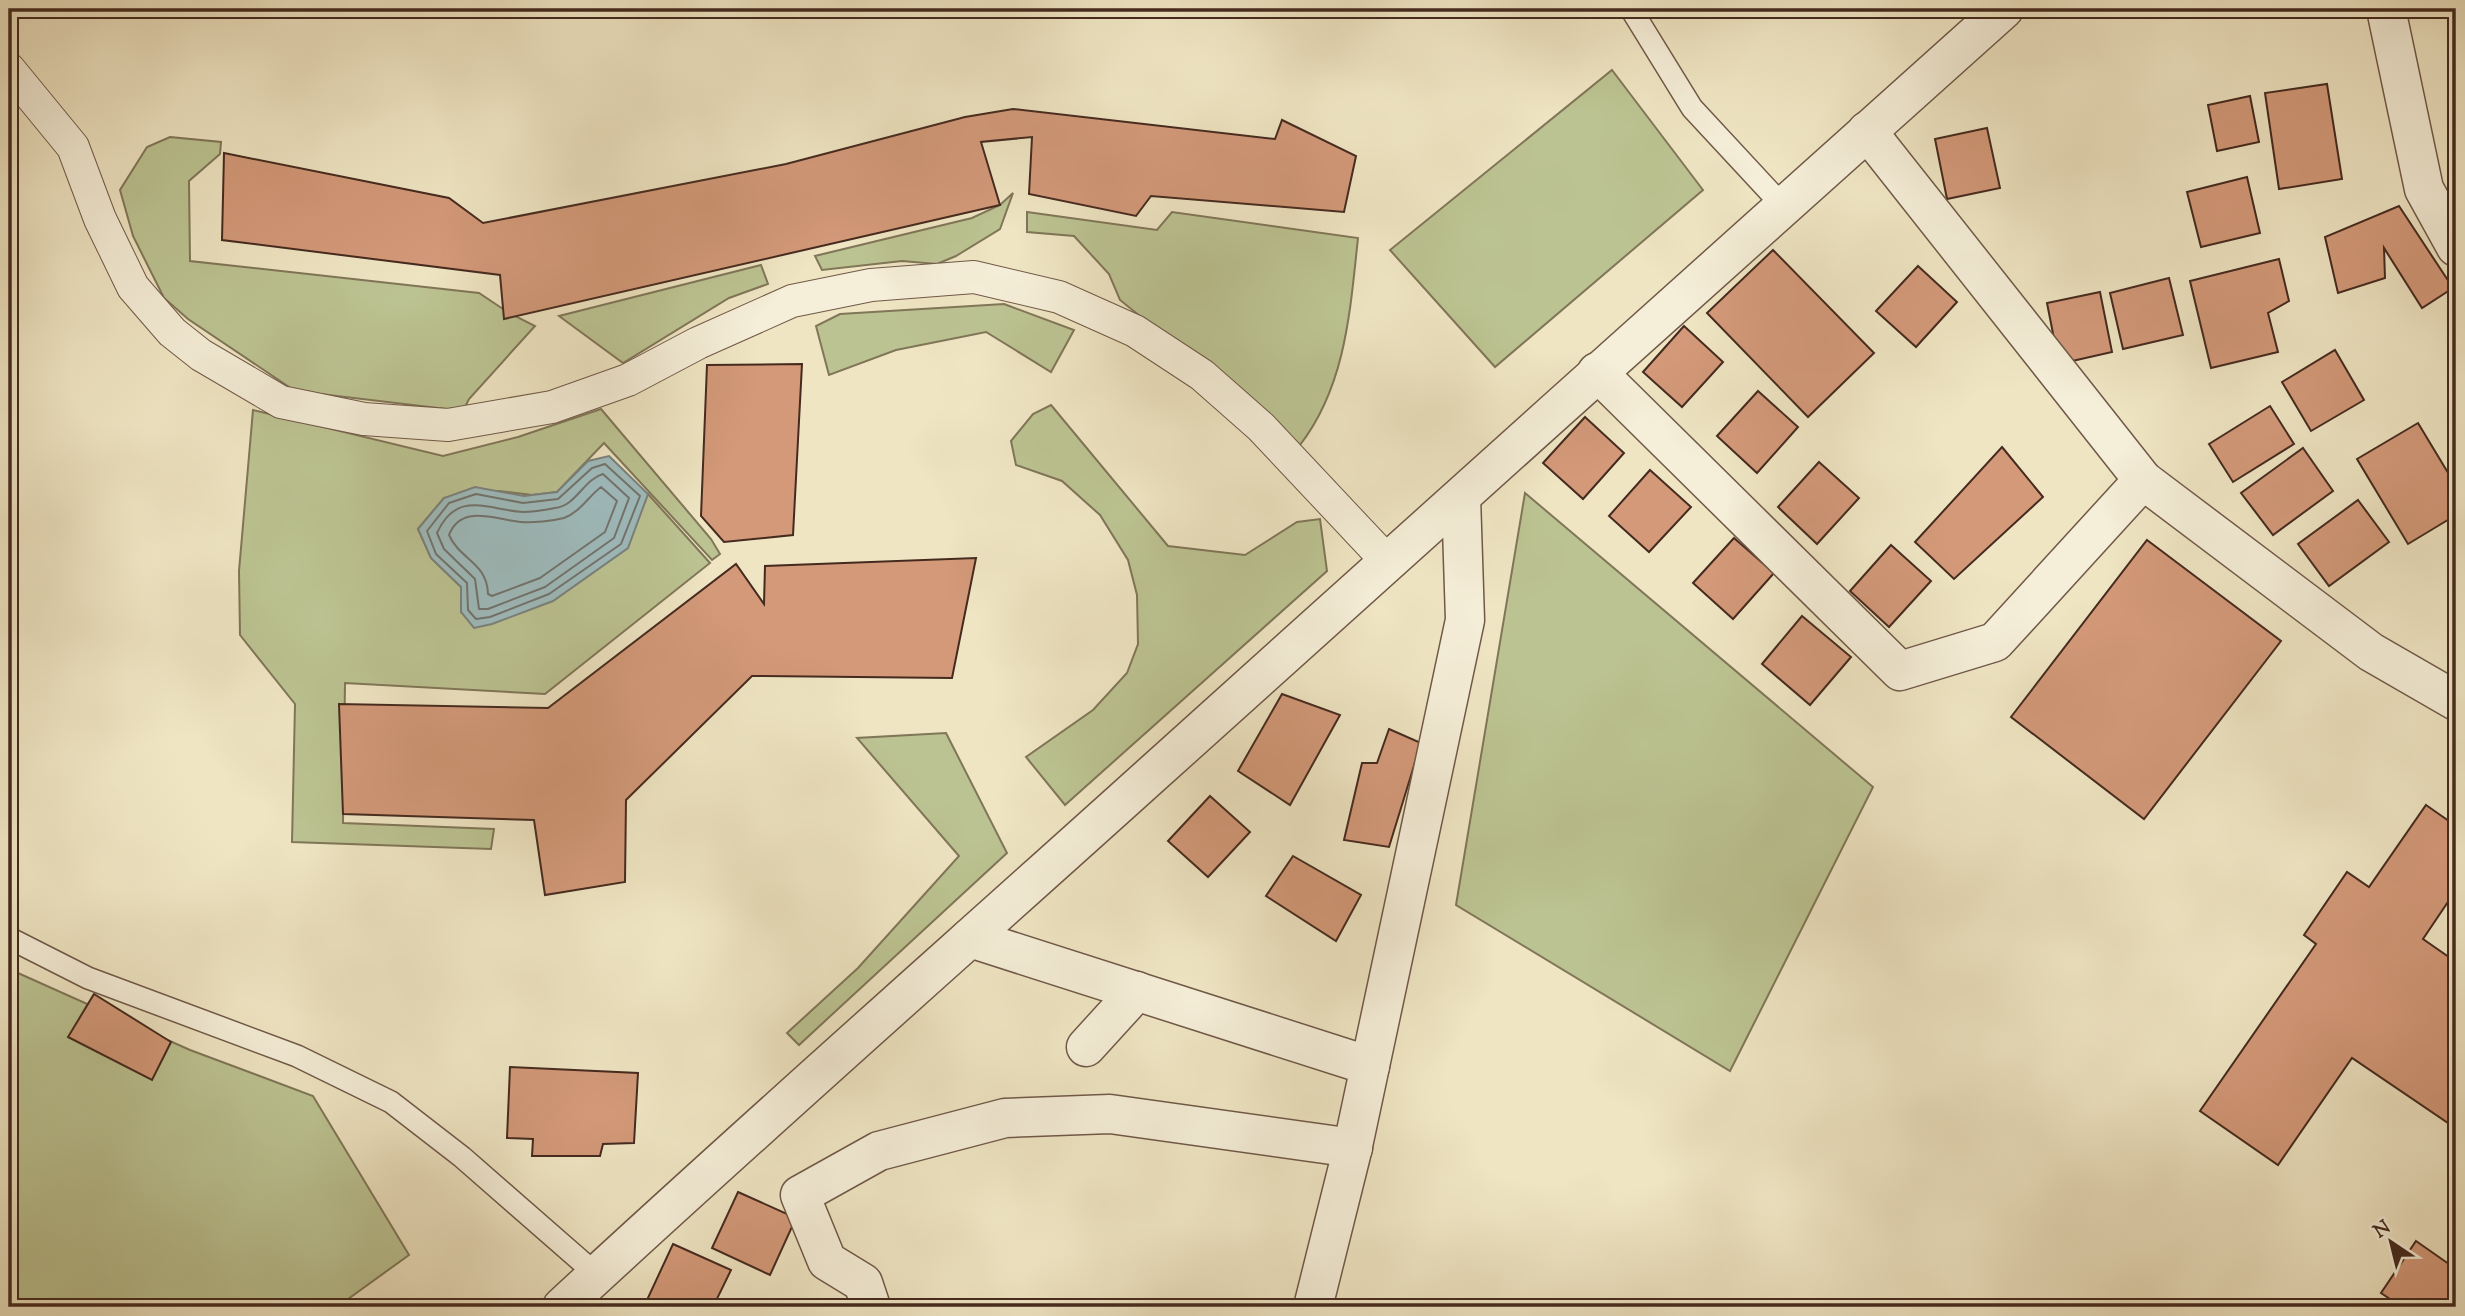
<svg xmlns="http://www.w3.org/2000/svg" width="2465" height="1316" font-family="'Sorts Mill Goudy',serif">
	<style>
		.green { fill: #bcc392; stroke: #807658; stroke-width: 2 }
		.water { fill: #9ebcbe; stroke: #7a827e; stroke-width: 2 }
		.lines { fill: none; stroke-linecap: round; stroke-linejoin: round }
		.shore { stroke: #72736e; stroke-width: 2 }
		.building { fill: #d39979; stroke: #452a1f; stroke-width: 2 }
		.service-casing { stroke: #705948; stroke-width: 24 }
		.pedestrian-casing { stroke: #705948; stroke-width: 34 }
		.minor-casing { stroke: #705948; stroke-width: 41 }
		.service { stroke: #f5eed8; stroke-width: 21 }
		.pedestrian { stroke: #f5eed8; stroke-width: 32 }
		.minor { stroke: #f5eed8; stroke-width: 38 }
	</style>
	<rect width="100%" height="100%" fill="#efe5c3"/>
	<filter id="stains"><feTurbulence type="fractalNoise" baseFrequency=".00286" numOctaves="4"/><feColorMatrix values="0 0 0 0 .2 0 0 0 0 .09 0 0 0 0 .02 0 0 0 .5 -.17"/></filter>
	<radialGradient id="worn" r=".72"><stop offset=".6" stop-color="#630" stop-opacity="0"/><stop offset="1" stop-color="#630" stop-opacity=".3"/></radialGradient>
	<g class="green">
		<path d="M1612 70 1703 190 1495 367 1390 250Z"/>
		<path d="M170 137 221 142 220 154 189 181 190 261 479 293 509 313 535 326 469 399 463 411 295 391 188 319 164 298 133 236 120 190 147 147Z"/>
		<path d="M1013 193 1000 229 956 256 937 264 902 261 822 270 815 256 972 218 1000 205Z"/>
		<path d="M1027 212 1157 230 1172 212 1358 238C1350 311 1346 385 1300 445L1120 300 1109 274 1074 236 1027 232Z"/>
		<path d="M761 265 768 284 729 298 623 363 559 316Z"/>
		<path d="M1004 304 1074 330 1051 372 986 332 896 350 829 375 816 326 840 314Z"/>
		<path d="M1051 405 1168 546 1245 555 1297 522 1320 519 1327 571 1065 805 1026 757 1093 710 1127 673 1138 644 1137 595 1128 560 1100 515 1062 481 1016 465 1011 441 1033 414Z"/>
		<path d="M601 409 711 539 720 554 712 560 604 443 557 492 532 495 499 491 444 498 418 529 431 558 461 587V612L553 600 627 548 648 494 710 563 545 694 345 683 343 823 494 829 491 849 292 842 295 704 240 635 239 571 253 410 443 456 518 437Z"/>
		<path d="M1525 493 1873 787 1730 1071 1456 905Z"/>
		<path d="M946 733 1007 853 799 1045 787 1033 858 968 959 856 857 738Z"/>
		<path d="M9 969 190 1050 313 1096 409 1255 337 1307H9Z"/>
	</g>
	<path class="water" d="M609 456 648 494 628 548 553 601 492 624 474 628 461 612V587L431 558 418 529 444 498 475 487 524 496 557 492 588 461Z"/>
	<g class="lines">
		<g class="shore">
			<path d="M605 464 640 496 621 544 549 594 490 617 476 619 468 610 467 583 436 554 427 531 449 503 476 494 523 503 558 499 592 468Z"/>
			<path d="M603 474 629 498 614 538 545 587 488 609H479L475 579 444 549 437 533C457 489 488 510 523 512 533 512 545 510 555 508 576 506 584 479 603 474Z"/>
			<path d="M601 487 617 501 605 532 540 578 492 596 488 594C487 562 460 560 449 535 461 503 496 520 521 522 533 523 552 521 564 518 579 513 589 496 601 487Z"/>
		</g>
	</g>
	<g class="building">
		<path d="M2327 84 2342 179 2279 189 2265 93Z"/>
		<path d="M2250 96 2259 142 2217 151 2208 105Z"/>
		<path d="M1013 109 1275 139 1282 120 1356 156 1344 212 1151 196 1136 216 1029 194 1032 137 981 142 1000 205 504 319 500 275 222 240 224 153 449 198 483 223 786 164 965 117Z"/>
		<path d="M1987 128 2000 188 1947 199 1935 139Z"/>
		<path d="M2247 177 2260 233 2201 247 2187 192Z"/>
		<path d="M2399 206 2453 288 2422 308 2384 248 2385 278 2338 293 2325 237Z"/>
		<path d="M1773 250 1874 353 1808 417 1707 313Z"/>
		<path d="M2279 259 2289 301 2268 313 2278 352 2211 368 2190 281Z"/>
		<path d="M1918 266 1957 302 1916 347 1876 311Z"/>
		<path d="M2169 278 2183 335 2123 349 2110 293Z"/>
		<path d="M2100 292 2112 352 2059 364 2047 303Z"/>
		<path d="M1684 326 1723 362 1682 407 1643 372Z"/>
		<path d="M2335 350 2364 400 2311 431 2282 382Z"/>
		<path d="M802 364 793 535 724 542 701 516 707 365Z"/>
		<path d="M1758 391 1798 427 1757 473 1717 436Z"/>
		<path d="M2270 406 2294 444 2233 482 2209 444Z"/>
		<path d="M1585 417 1624 453 1583 499 1543 463Z"/>
		<path d="M2418 423 2456 486V515L2408 544 2357 459Z"/>
		<path d="M2002 447 2043 497 1954 579 1915 542Z"/>
		<path d="M2303 448 2333 491 2273 535 2241 493Z"/>
		<path d="M1819 462 1859 498 1817 544 1778 507Z"/>
		<path d="M1650 470 1691 507 1649 552 1609 516Z"/>
		<path d="M2358 500 2389 542 2329 586 2298 544Z"/>
		<path d="M1734 538 1774 573 1733 619 1693 583Z"/>
		<path d="M2147 540 2281 641 2144 819 2011 717Z"/>
		<path d="M1891 545 1931 581 1889 627 1850 591Z"/>
		<path d="M976 558 952 678 752 676 626 800 625 882 545 895 534 820 343 814 339 704 548 708 736 564 764 604 765 566Z"/>
		<path d="M1802 616 1851 657 1810 705 1762 664Z"/>
		<path d="M1282 694 1340 715 1290 805 1238 771Z"/>
		<path d="M1389 729 1421 743 1389 847 1344 840 1362 763H1377Z"/>
		<path d="M1210 796 1250 832 1208 877 1168 841Z"/>
		<path d="M2426 805 2456 826V890L2423 939 2456 962V1124L2454 1127 2352 1058 2278 1165 2200 1111 2316 944 2304 935 2347 872 2369 887Z"/>
		<path d="M1293 856 1361 895 1336 941 1266 896Z"/>
		<path d="M94 994 171 1042 152 1080 68 1037Z"/>
		<path d="M510 1067 638 1073 634 1143 603 1144 600 1156H532L533 1139 507 1138Z"/>
		<path d="M738 1192 796 1218 770 1275 712 1248Z"/>
		<path d="M2416 1241 2456 1269V1307H2402L2381 1293Z"/>
		<path d="M673 1244 731 1270 713 1307H663L647 1300Z"/>
	</g>
	<g class="lines">
		<defs>
			<g id="service">
				<path d="M1631 9 1692 108 1783 206"/>
				<path d="M9 938 88 978 297 1056 391 1102 462 1157 597 1275"/>
			</g>
			<path id="pedestrian" d="M9 69 73 147 100 219 133 287 172 332 201 355 281 402 364 419 448 425 552 407 628 380 698 343 792 301 871 285 974 277 1059 297 1135 331 1202 375 1261 427 1387 561"/>
			<g id="minor">
				<path d="M2386 9 2424 189 2456 247"/>
				<path d="M1867 131 2143 480 2371 652 2456 701"/>
				<path d="M1597 372 1900 671 1995 642 2143 480"/>
				<path d="M970 938 1370 1066"/>
				<path d="M1086 1047 1137 991"/>
				<path d="M562 1307C755 1128 953 954 1148 778 1433 521 1718 265 2004 9"/>
				<path d="M871 1307 863 1283 827 1261 800 1195 879 1151 1005 1118 1110 1114 1353 1148"/>
				<path d="M1313 1307 1351 1155 1465 620 1461 497"/>
			</g>
		</defs>
		<use href="#service" class="service-casing"/>
		<use href="#pedestrian" class="pedestrian-casing"/>
		<use href="#minor" class="minor-casing"/>
		<use href="#service" class="service"/>
		<use href="#pedestrian" class="pedestrian"/>
		<use href="#minor" class="minor"/>
	</g>
	<rect width="2465" height="1316" fill="none" stroke="#efe5c3" stroke-width="35"/>
	<rect x="10" y="10" width="2444" height="1295" fill="none" stroke="#452a1f" stroke-width="3.5"/>
	<rect x="18" y="18" width="2430" height="1281" fill="none" stroke="#452a1f" stroke-width="2"/>
	<g transform="translate(2391 1242) rotate(325)" stroke="#f5eed8" stroke-width="5" paint-order="stroke">
	<path d="M0-5L12 26L0 18L-12 26Z" fill="#452a1f"/>
	<text y="-10" font-size="19" font-weight="bold" text-anchor="middle" fill="#452a1f">N</text>
	</g>
	<rect width="100%" height="100%" filter="url(#stains)"/>
	<rect width="100%" height="100%" fill="url(#worn)"/>
</svg>
